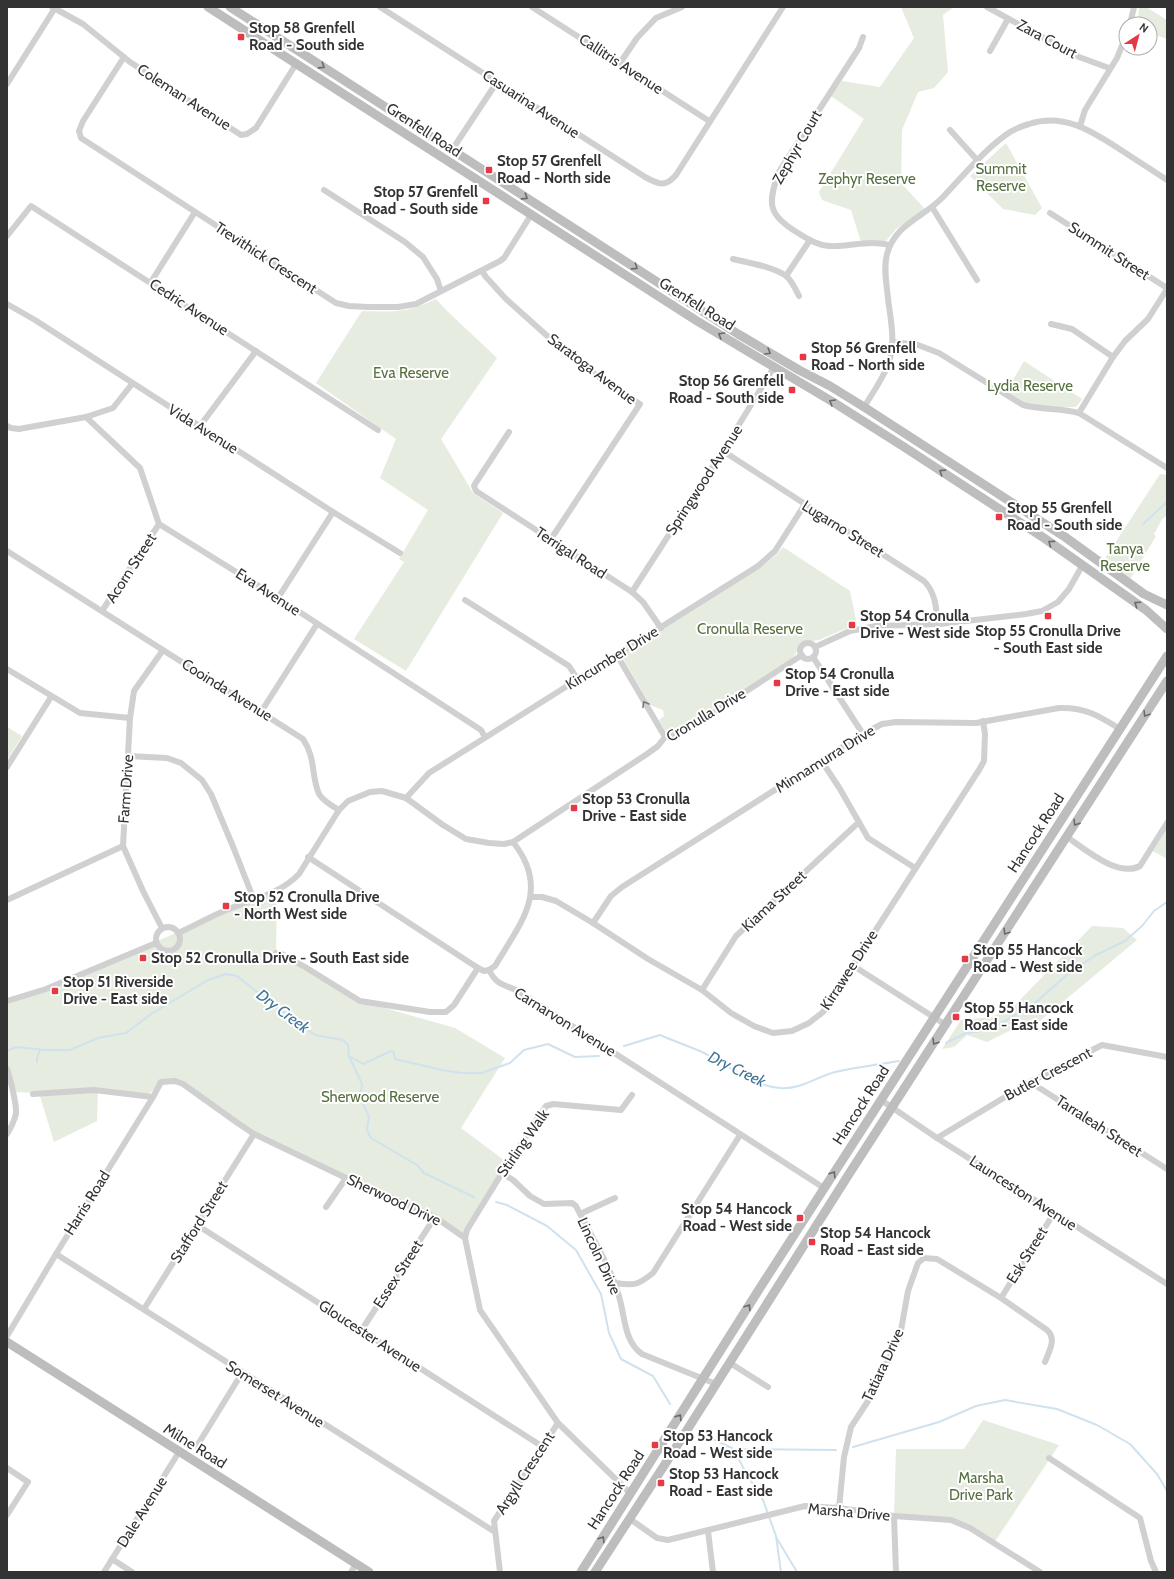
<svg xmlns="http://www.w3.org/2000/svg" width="1174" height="1579" font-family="Cabin,sans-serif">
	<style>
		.green { fill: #e6ecdf }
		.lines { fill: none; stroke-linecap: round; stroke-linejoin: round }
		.stream { stroke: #cfe2ee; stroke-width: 2 }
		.minor { stroke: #d0d0d0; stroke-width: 6 }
		.secondary { stroke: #bdbdbd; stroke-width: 9 }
		.oneway { stroke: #6a6a6a }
		.oneway2 { stroke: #7a7a7a }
		.poi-dot { fill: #e63946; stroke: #fff; stroke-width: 1.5 }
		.labels { text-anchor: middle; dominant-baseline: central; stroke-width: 4; stroke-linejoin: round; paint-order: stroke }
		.poi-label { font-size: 15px; font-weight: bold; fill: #333; stroke: #fff; text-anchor: start }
		.street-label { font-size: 15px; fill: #333; stroke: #fff }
		.park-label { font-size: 15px; fill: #56703f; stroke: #fff }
		.water-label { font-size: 16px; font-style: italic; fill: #3f7597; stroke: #fff }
	</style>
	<rect width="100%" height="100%" fill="#fff"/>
	<g class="green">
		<path d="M901 7H954L943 15 948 72 934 88 918 92 902 130 901 183 925 209 896 229 885 242H861L851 210 822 200 819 192 864 119 831 96 842 81 880 87 914 38Z"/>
		<path d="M1139 7H1146L1167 20V39L1150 33V24H1138Z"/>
		<path d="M1006 143 1042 208 1035 215 1003 209 970 176Z"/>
		<path d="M436 299 446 310 497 358 441 439 473 493 503 513 406 671 354 639 404 562 399 559 428 510 380 478 396 439 316 383 362 311C394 312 407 313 436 299Z"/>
		<path d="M1024 361 1082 399 1077 406 1073 407H1037L1024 403 1006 392Z"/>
		<path d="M1160 474 1167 475V516L1162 519 1154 534 1156 536 1129 581 1102 563Z"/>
		<path d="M783 547 850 591 857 625 840 631 819 640 804 642 799 646 795 655 787 662 684 726 666 732 659 720 664 716 663 710 650 705 624 660 625 653 764 565 777 554Z"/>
		<path d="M7 727 22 736 7 760Z"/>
		<path d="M1167 828V859L1153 851Z"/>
		<path d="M277 891 276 953 360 1001 455 1028 505 1058 461 1128 508 1163 465 1238 435 1217 254 1134 183 1084 161 1082 147 1096 98 1090 97 1121 54 1142 39 1093 13 1092 10 1080 7 1081V1000L69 980 221 913Z"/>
		<path d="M1092 926 1123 928 1137 940 1040 1021 1013 1029 987 1042 967 1035 954 1047 942 1049 961 1020 992 1017 1015 1005Z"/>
		<path d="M983 1420 1059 1445 994 1543 960 1523 894 1516 896 1449H964Z"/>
	</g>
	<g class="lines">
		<g class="stream">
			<path d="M1143 524 1167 502"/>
			<path d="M946 1043 966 1033 982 1031 997 1026 1034 1004 1069 973 1096 955 1125 941 1142 926 1154 911 1167 902"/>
			<path d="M624 1046 660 1035C674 1041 688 1046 702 1052 727 1064 752 1086 780 1088 800 1090 816 1077 835 1072 856 1067 877 1065 899 1061"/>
			<path d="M7 1051 16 1047 46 1050H70L98 1038 126 1033 151 1014 208 980 226 974 237 976 280 1010 315 1035 343 1040 348 1045 349 1056 363 1064 391 1051 394 1053 395 1059 442 1070 461 1073H482L510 1063 524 1050 548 1044 575 1057 599 1056"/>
			<path d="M349 1056 362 1084 360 1097 369 1117 367 1130 371 1138 417 1165 424 1173 474 1197"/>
			<path d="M37 1062V1058L40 1050"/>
			<path d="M496 1202 507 1205 547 1226 576 1250 601 1294 609 1333 621 1359 653 1376 670 1404"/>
			<path d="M706 1436 734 1449 836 1450"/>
			<path d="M853 1447 939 1422 976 1406 1005 1400 1057 1409 1097 1425 1130 1444 1157 1474 1167 1491"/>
			<path d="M734 1450 746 1473 763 1500 776 1536 781 1572"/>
			<path d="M776 1537 797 1572"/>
		</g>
		<g class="minor">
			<path d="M52 7 83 24 130 62 241 135 247 134 256 128 296 64"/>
			<path d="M380 7 645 177C658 184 665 188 676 175L783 7"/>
			<path d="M532 7 709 121"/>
			<path d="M987 7 1079 57 1109 68"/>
			<path d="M1130 24 1134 7"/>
			<path d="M863 37 859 48 779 172C767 204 768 215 798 233 808 239 817 245 829 246 843 247 858 243 872 243 878 243 884 244 890 245"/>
			<path d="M990 51 1008 19"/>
			<path d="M124 57 83 121 79 131 81 138 336 303 349 306 368 307H398L416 304 500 261 504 258 531 215"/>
			<path d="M620 63 637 38 656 18 682 7"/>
			<path d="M7 84 55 8"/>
			<path d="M1080 126 1085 110 1117 58 1126 36"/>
			<path d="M950 130 978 161"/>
			<path d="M452 150 497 82"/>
			<path d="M324 190 405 242 423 257 437 279 441 291"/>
			<path d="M932 207 977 280"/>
			<path d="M1050 213 1167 288"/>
			<path d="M7 236 31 206 378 430"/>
			<path d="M733 259C750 263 770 266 785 275 791 279 796 290 799 296"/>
			<path d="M482 271 486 277 506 299 554 342 601 379 640 404 551 539"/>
			<path d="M786 276 810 240"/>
			<path d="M151 282 195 212"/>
			<path d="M7 304 35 320 333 512 400 553"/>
			<path d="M1051 324 1072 329 1113 357"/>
			<path d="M893 342 918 345 939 353 1023 405C1042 410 1061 408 1079 413L1167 468"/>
			<path d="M864 407C872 394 882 380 888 365 896 344 891 321 888 299 887 285 883 269 887 254 895 224 923 218 943 197 963 176 983 151 1007 134 1014 129 1022 126 1029 124 1064 112 1093 132 1121 150 1136 160 1152 170 1167 180"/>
			<path d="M1079 413 1113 357 1125 341 1148 319 1167 289"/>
			<path d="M86 417 140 468 159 524 278 598 481 730 485 737"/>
			<path d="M7 426 11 428 19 429 86 417 113 408 132 384"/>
			<path d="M200 426 256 351"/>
			<path d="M509 432 475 484 474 486 476 491 632 592 643 602 661 628"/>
			<path d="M723 451 924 581C936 593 936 608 938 625"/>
			<path d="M7 551 303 739C316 758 311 776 319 794 323 801 332 806 339 810"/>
			<path d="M632 592 723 451 774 367"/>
			<path d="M278 598 333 512"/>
			<path d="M465 600 569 666 578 680"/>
			<path d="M102 611 159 524"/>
			<circle cx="808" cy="651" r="8"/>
			<path d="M815 647 850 631 876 626 940 624 1026 614 1042 611 1058 602 1069 589 1082 566"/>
			<path d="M617 655 665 737"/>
			<path d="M813 657 863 734"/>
			<path d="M7 669 80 713 130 718"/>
			<path d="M261 712 317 624"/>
			<path d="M128 756 167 758 181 763 202 780 211 794 234 849 254 900"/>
			<path d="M821 760 840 789 868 838 915 868"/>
			<path d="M7 767 51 697"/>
			<path d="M406 798 429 773 758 566 775 551 805 504"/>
			<path d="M1067 837C1085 849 1118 878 1140 866L1167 823"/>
			<path d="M308 857 478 968 484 971 489 970C497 986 504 984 518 991L824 1188"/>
			<path d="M531 897H542L556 901 593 923 648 959 702 990 731 1013 754 1026 773 1033 792 1031 809 1023 823 1012 979 770 984 761 985 734 983 721"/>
			<path d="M7 900 123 846"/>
			<path d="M593 923 611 896 622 887 863 734 882 724 896 722 976 723 1059 708C1085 707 1099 716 1120 729"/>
			<circle cx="168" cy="939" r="12"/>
			<path d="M162 928 143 891 123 846 130 718 134 691 163 650"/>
			<path d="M178 933C196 925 213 915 231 908 255 899 281 893 299 874L339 810 348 801 370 792 382 791 406 798 443 825 466 839 489 843 504 844 513 842 647 754 658 746 665 737 688 729 802 655"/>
			<path d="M276 953 282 954 305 967 360 1001 430 1012H446L454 1005 478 968"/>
			<path d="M852 965 946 1025"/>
			<path d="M489 970 495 966C521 922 551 890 513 842"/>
			<path d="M702 990 736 936 859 822"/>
			<path d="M7 1001 46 989 156 943"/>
			<path d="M7 1069C10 1078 17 1105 16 1114 14 1121 11 1128 7 1134"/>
			<path d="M1030 1082 1167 1169"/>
			<path d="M33 1094 94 1090 153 1097"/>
			<path d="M881 1100 937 1138 1167 1284"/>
			<path d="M937 1138 1030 1082 1102 1045 1167 1057"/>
			<path d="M502 1173 513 1180 530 1196 544 1204 572 1203 576 1206C592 1238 613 1269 621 1304 625 1322 626 1343 642 1354L716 1384"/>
			<path d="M326 1207 346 1178"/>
			<path d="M580 1214 615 1198"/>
			<path d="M197 1225 543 1447"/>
			<path d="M465 1238 467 1230 502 1173 546 1106 553 1104 621 1110 632 1095"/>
			<path d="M56 1254 495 1532"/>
			<path d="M616 1283C634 1286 638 1285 653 1273L740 1135"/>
			<path d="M1001 1298 1054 1213"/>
			<path d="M144 1309 254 1134"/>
			<path d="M361 1331 435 1217"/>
			<path d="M7 1336 56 1254 153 1097 161 1082 175 1081 183 1084 239 1124 254 1134 346 1178 435 1217 465 1238 480 1310 558 1423 631 1494"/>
			<path d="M730 1363 768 1387"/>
			<path d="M197 1446 242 1373"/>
			<path d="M1049 1458 1140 1518 1151 1561 1156 1572"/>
			<path d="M7 1468 28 1482 7 1515"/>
			<path d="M839 1508 844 1457 851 1427 868 1401 900 1336 908 1291 918 1263 924 1258 937 1259 1001 1298 1047 1330C1057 1339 1049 1351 1045 1362"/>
			<path d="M894 1516 896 1572"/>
			<path d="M630 1519 657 1538 668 1540 805 1506 839 1508 894 1516 951 1520 970 1528 1040 1572"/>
			<path d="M708 1531 713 1572"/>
			<path d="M112 1559 132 1572"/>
			<path d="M104 1572 179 1452"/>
			<path d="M351 1572 356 1564"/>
			<path d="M500 1572 494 1521 558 1423"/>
		</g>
		<g class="secondary">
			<path d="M208 7 697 321 833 402 901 445 1044 538 1146 610 1167 629"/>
			<path d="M230 7 738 334 799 370 830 386 864 407 1065 537 1144 594 1167 605"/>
			<path d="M7 1342 369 1572"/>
			<path d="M581 1572 758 1291 1167 656"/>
			<path d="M595 1572 682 1438 849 1174 1167 681"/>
		</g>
	</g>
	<defs><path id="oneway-chevron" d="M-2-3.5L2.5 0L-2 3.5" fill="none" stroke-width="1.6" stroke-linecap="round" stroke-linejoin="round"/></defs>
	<g class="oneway">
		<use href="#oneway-chevron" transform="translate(322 66) rotate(33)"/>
		<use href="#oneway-chevron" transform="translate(525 197) rotate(33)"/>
		<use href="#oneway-chevron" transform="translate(635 267) rotate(33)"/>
		<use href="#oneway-chevron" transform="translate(721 335) rotate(-149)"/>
		<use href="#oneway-chevron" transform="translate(768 352) rotate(30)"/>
		<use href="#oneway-chevron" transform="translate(832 402) rotate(-149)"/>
		<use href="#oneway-chevron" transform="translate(942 472) rotate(-147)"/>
		<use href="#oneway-chevron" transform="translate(1051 543) rotate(-144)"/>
		<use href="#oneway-chevron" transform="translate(1137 604) rotate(-146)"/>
		<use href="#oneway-chevron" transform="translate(1146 714) rotate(122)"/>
		<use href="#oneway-chevron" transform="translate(1076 823) rotate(123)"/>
		<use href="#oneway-chevron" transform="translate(1006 932) rotate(123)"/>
		<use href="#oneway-chevron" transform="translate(935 1042) rotate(123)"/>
		<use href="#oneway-chevron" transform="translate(833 1174) rotate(-57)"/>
		<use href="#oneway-chevron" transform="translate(748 1307) rotate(-58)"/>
		<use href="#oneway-chevron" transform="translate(679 1417) rotate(-58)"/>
		<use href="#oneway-chevron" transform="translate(602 1539) rotate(-57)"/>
	</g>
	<use class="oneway2" href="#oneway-chevron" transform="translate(645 704) rotate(-120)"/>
	<g class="poi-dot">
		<rect x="237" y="33" width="8" height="8" rx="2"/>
		<rect x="485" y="166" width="8" height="8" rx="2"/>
		<rect x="482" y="197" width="8" height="8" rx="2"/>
		<rect x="799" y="353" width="8" height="8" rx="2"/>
		<rect x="788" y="386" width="8" height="8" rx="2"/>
		<rect x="995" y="513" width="8" height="8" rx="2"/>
		<rect x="1044" y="612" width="8" height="8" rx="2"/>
		<rect x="848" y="621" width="8" height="8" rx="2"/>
		<rect x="773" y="679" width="8" height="8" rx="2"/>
		<rect x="570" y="804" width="8" height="8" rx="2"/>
		<rect x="222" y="902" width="8" height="8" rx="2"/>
		<rect x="139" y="954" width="8" height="8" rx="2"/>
		<rect x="961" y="955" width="8" height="8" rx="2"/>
		<rect x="51" y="987" width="8" height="8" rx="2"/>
		<rect x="952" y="1013" width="8" height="8" rx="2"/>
		<rect x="796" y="1214" width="8" height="8" rx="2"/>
		<rect x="808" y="1238" width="8" height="8" rx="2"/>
		<rect x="651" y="1441" width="8" height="8" rx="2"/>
		<rect x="657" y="1479" width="8" height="8" rx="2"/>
	</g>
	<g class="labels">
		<g class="poi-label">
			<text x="249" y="28">Stop 58 Grenfell<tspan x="249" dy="17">Road - South side</tspan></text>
			<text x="497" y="161">Stop 57 Grenfell<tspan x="497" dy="17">Road - North side</tspan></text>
			<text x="478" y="192" text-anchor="end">Stop 57 Grenfell<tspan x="478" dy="17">Road - South side</tspan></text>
			<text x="811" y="348">Stop 56 Grenfell<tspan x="811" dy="17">Road - North side</tspan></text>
			<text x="784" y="381" text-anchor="end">Stop 56 Grenfell<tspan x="784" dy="17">Road - South side</tspan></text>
			<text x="1007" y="508">Stop 55 Grenfell<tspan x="1007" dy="17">Road - South side</tspan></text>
			<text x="860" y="616">Stop 54 Cronulla<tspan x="860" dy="17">Drive - West side</tspan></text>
			<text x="1048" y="631" text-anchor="middle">Stop 55 Cronulla Drive<tspan x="1048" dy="17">- South East side</tspan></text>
			<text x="785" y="674">Stop 54 Cronulla<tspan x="785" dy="17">Drive - East side</tspan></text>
			<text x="582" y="799">Stop 53 Cronulla<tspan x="582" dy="17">Drive - East side</tspan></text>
			<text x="234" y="897">Stop 52 Cronulla Drive<tspan x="234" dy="17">- North West side</tspan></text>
			<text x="973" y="950">Stop 55 Hancock<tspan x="973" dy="17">Road - West side</tspan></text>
			<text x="151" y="958">Stop 52 Cronulla Drive - South East side</text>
			<text x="63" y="982">Stop 51 Riverside<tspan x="63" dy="17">Drive - East side</tspan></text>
			<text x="964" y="1008">Stop 55 Hancock<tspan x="964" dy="17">Road - East side</tspan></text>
			<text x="792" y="1209" text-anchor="end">Stop 54 Hancock<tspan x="792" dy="17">Road - West side</tspan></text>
			<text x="820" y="1233">Stop 54 Hancock<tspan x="820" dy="17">Road - East side</tspan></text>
			<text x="663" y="1436">Stop 53 Hancock<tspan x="663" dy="17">Road - West side</tspan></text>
			<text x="669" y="1474">Stop 53 Hancock<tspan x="669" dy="17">Road - East side</tspan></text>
		</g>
		<g class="street-label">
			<text transform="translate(1047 39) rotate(28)">Zara Court</text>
			<text transform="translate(621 64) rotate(33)">Callitris Avenue</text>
			<text transform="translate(184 97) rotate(33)">Coleman Avenue</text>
			<text transform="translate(531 104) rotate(33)">Casuarina Avenue</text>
			<text transform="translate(424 130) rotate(33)">Grenfell Road</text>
			<text transform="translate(797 147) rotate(-60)">Zephyr Court</text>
			<text transform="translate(1109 251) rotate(33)">Summit Street</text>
			<text transform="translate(266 258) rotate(33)">Trevithick Crescent</text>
			<text transform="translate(697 304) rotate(32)">Grenfell Road</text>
			<text transform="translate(189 307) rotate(33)">Cedric Avenue</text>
			<text transform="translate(592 369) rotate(37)">Saratoga Avenue</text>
			<text transform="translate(203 429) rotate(32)">Vida Avenue</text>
			<text transform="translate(704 480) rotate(-57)">Springwood Avenue</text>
			<text transform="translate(843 529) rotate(32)">Lugarno Street</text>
			<text transform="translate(571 553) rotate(33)">Terrigal Road</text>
			<text transform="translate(131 568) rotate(-57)">Acorn Street</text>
			<text transform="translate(268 592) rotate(33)">Eva Avenue</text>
			<text transform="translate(612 658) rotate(-32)">Kincumber Drive</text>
			<text transform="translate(227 690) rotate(32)">Cooinda Avenue</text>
			<text transform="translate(706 715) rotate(-31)">Cronulla Drive</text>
			<text transform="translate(825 759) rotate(-32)">Minnamurra Drive</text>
			<text transform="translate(126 789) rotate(-86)">Farm Drive</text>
			<text transform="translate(1036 833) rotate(-57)">Hancock Road</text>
			<text transform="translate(774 901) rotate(-43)">Kiama Street</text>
			<text transform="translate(849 970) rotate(-57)">Kirrawee Drive</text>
			<text transform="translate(565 1022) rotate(32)">Carnarvon Avenue</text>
			<text transform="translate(1048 1074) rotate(-28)">Butler Crescent</text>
			<text transform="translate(861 1105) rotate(-57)">Hancock Road</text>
			<text transform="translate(1099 1126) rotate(33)">Tarraleah Street</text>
			<text transform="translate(523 1143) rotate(-55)">Stirling Walk</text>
			<text transform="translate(1023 1193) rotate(33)">Launceston Avenue</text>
			<text transform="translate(394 1200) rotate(25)">Sherwood Drive</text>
			<text transform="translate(87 1203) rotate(-58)">Harris Road</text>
			<text transform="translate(199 1222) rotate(-58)">Stafford Street</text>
			<text transform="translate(1027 1255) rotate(-58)">Esk Street</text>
			<text transform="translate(599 1256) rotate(65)">Lincoln Drive</text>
			<text transform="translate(398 1274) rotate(-57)">Essex Street</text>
			<text transform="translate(370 1336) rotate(33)">Gloucester Avenue</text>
			<text transform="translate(883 1365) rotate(-65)">Tatiara Drive</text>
			<text transform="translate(275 1394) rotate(32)">Somerset Avenue</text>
			<text transform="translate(195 1446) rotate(32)">Milne Road</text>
			<text transform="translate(525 1473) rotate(-57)">Argyll Crescent</text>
			<text transform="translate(616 1490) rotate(-57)">Hancock Road</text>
			<text transform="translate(142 1512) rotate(-58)">Dale Avenue</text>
			<text transform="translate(849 1512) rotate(5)">Marsha Drive</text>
		</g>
		<g class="park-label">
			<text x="1001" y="169">Summit<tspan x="1001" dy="17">Reserve</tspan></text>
			<text x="867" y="179">Zephyr Reserve</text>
			<text x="411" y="373">Eva Reserve</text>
			<text x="1030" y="386">Lydia Reserve</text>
			<text x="1125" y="549">Tanya<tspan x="1125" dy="17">Reserve</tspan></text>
			<text x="750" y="629">Cronulla Reserve</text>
			<text x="380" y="1097">Sherwood Reserve</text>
			<text x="981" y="1478">Marsha<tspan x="981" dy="17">Drive Park</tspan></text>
		</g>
		<g class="water-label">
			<text transform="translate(283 1011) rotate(37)">Dry Creek</text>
			<text transform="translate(737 1069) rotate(26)">Dry Creek</text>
		</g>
	</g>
	<rect width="1174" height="1579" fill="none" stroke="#333333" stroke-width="16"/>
	<g transform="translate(1138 36) rotate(36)"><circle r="19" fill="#ffffff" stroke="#adadad"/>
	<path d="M0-3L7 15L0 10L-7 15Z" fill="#e63946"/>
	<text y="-6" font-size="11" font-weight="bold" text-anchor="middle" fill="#333333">N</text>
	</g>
</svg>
